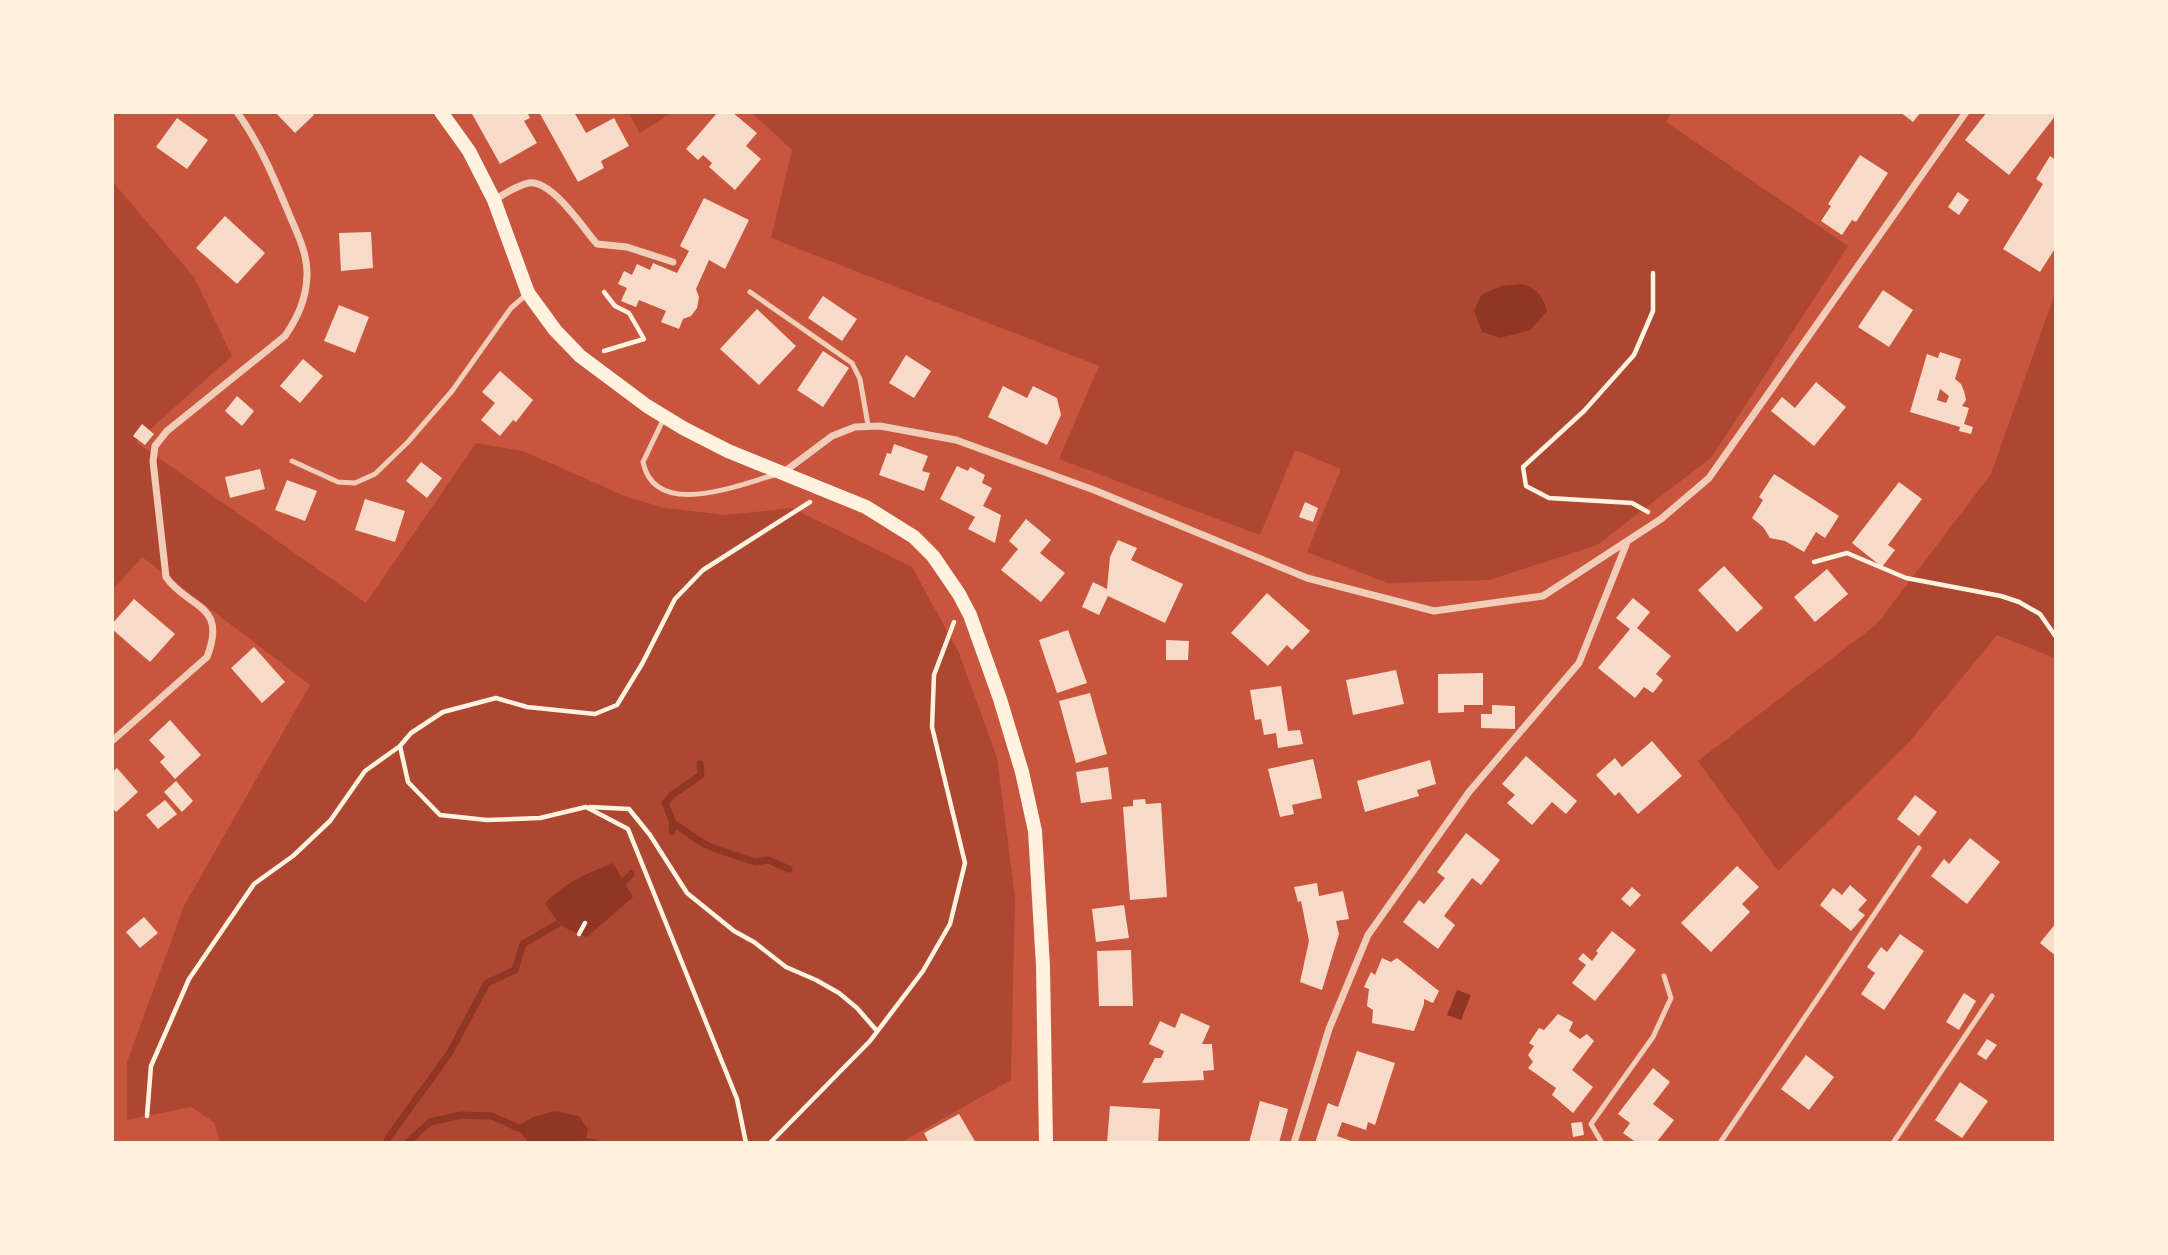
<svg xmlns="http://www.w3.org/2000/svg" width="2168" height="1255" font-family="Arial,sans-serif">
	<style>
		.green { fill: #ae4732; fill-rule: evenodd }
		.water { fill: #8f3625 }
		.lines { fill: none; stroke-linecap: round; stroke-linejoin: round }
		.stream { stroke: #8f3625; stroke-width: 7 }
		.building { fill: #f7dbc8; fill-rule: evenodd }
		.path { stroke: #fff3e0; stroke-width: 4.5 }
		.service { stroke: #f1ccb7; stroke-width: 5 }
		.minor { stroke: #f1ccb7; stroke-width: 7 }
		.secondary { stroke: #fff3e0; stroke-width: 14 }
	</style>
	<rect width="100%" height="100%" fill="#c8553d"/>
	<g class="green">
		<path d="M628 112H673L640 133Z"/>
		<path d="M751 112H1672L1666 122 1848 246 1712 457 1597 545 1489 580 1388 583 1307 552 1341 469 1295 450 1260 535 1059 459 1099 366 771 238 792 150Z"/>
		<path d="M112 181 194 277 232 356 136 442 366 603 476 443 523 451 627 497 665 508 726 515 792 508 912 567 959 653 997 758 1015 897 1011 1080 900 1143H580L585 1141 579 1117 555 1111 517 1128 529 1143H220L214 1122 191 1107 127 1120V1062L184 906 310 685 142 557 112 591ZM606 918 587 936 570 931Z"/>
		<path d="M2056 290V656L2055 658 1997 635 1910 741 1778 871 1698 761 1877 624 1991 474Z"/>
	</g>
	<g class="water">
		<path d="M1521 284C1537 288 1542 295 1547 311L1530 330 1500 338 1482 332 1474 311 1481 295 1501 286Z"/>
		<path d="M613 863 633 897 587 937C561 928 559 925 545 903 564 883 588 873 613 863Z"/>
		<path d="M1457 990 1471 995 1461 1020 1447 1015Z"/>
		<path d="M555 1111 579 1116 588 1130 585 1141 580 1143H529L516 1127 533 1117Z"/>
	</g>
	<g class="lines">
		<g class="stream">
			<path d="M673 823 704 844 719 850 755 862 768 860 789 869"/>
			<path d="M672 832 673 823 665 803 672 795 701 775 700 764"/>
			<path d="M619 886 631 874"/>
			<path d="M578 1140 595 1143"/>
			<path d="M387 1143 388 1138 449 1054 487 983 515 970 523 944 564 920"/>
			<path d="M407 1143 430 1122 461 1115 492 1116 516 1127 525 1129"/>
		</g>
	</g>
	<g class="building">
		<path d="M275 112H311L314 115 295 133Z"/>
		<path d="M471 112H527L530 118 524 121 537 143 500 164Z"/>
		<path d="M539 112H574L586 133 614 118 629 146 601 161 604 168 578 182Z"/>
		<path d="M718 112H732L757 133 746 146 761 159 735 190 709 167 712 163 703 155 698 160 686 149Z"/>
		<path d="M1900 112H1921L1913 122Z"/>
		<path d="M1987 112H2056V115L2009 175 1965 140Z"/>
		<path d="M177 118 208 140 187 169 156 147Z"/>
		<path d="M1860 155 1888 173 1856 222 1852 220 1842 235 1821 221 1831 206 1828 204Z"/>
		<path d="M2050 156 2056 160V247L2040 272 2003 249 2043 184 2036 179Z"/>
		<path d="M1958 192 1969 200 1959 215 1948 207Z"/>
		<path d="M704 198 749 220 725 269 709 260 696 289 699 297 697 308 691 316 683 319 679 329 661 322 666 311 639 300 636 307 621 301 627 288 618 284 624 271 632 275 637 264 650 270 653 263 677 273 689 251 680 246Z"/>
		<path d="M225 216 265 253 237 284 196 248Z"/>
		<path d="M371 232 373 268 341 271 339 233Z"/>
		<path d="M1883 290 1913 310 1889 347 1858 327Z"/>
		<path d="M823 296 857 319 842 341 808 318Z"/>
		<path d="M339 305 369 317 355 353 324 341Z"/>
		<path d="M757 309 796 346 759 385 720 349Z"/>
		<path d="M823 351 849 368 823 407 797 390Z"/>
		<path d="M1940 352 1961 359 1955 379 1961 384 1964 391 1966 400 1962 406 1969 408 1964 424 1973 427 1971 434 1959 431 1960 427 1910 412 1927 354 1938 358ZM1940 389 1949 396 1946 403 1937 400Z"/>
		<path d="M906 355 931 371 914 398 889 383Z"/>
		<path d="M303 359 323 376 300 403 280 386Z"/>
		<path d="M500 371 533 400 516 422 513 420 500 436 481 420 495 403 482 392Z"/>
		<path d="M1816 382 1846 407 1814 446 1771 411 1782 397 1795 408Z"/>
		<path d="M1003 386 1027 398 1033 386 1057 398 1061 415 1047 445 988 417Z"/>
		<path d="M237 396 254 411 242 426 225 411Z"/>
		<path d="M142 424 154 434 145 445 133 436Z"/>
		<path d="M894 444 928 456 922 471 930 473 924 491 879 475 887 453 891 454Z"/>
		<path d="M421 462 442 478 427 498 406 481Z"/>
		<path d="M957 466 968 471 970 467 985 475 982 483 992 488 983 506 1001 515 995 543 968 529 975 517 940 499Z"/>
		<path d="M260 469 265 489 230 498 225 477Z"/>
		<path d="M1774 474 1839 516 1825 538 1816 532 1804 552 1785 541 1770 538 1763 527 1752 518 1763 500 1759 497Z"/>
		<path d="M287 480 317 491 305 521 275 510Z"/>
		<path d="M1899 482 1922 499 1888 545 1895 550 1882 567 1852 543Z"/>
		<path d="M365 499 405 511 395 542 355 530Z"/>
		<path d="M1305 502 1318 508 1313 522 1299 517Z"/>
		<path d="M1026 519 1051 540 1040 553 1065 573 1041 602 1001 570 1018 549 1009 541Z"/>
		<path d="M1118 540 1137 548 1131 560 1183 584 1165 623 1108 596 1099 615 1082 607 1093 582 1107 589 1110 557Z"/>
		<path d="M1724 566 1763 608 1737 632 1698 590Z"/>
		<path d="M1827 569 1848 594 1815 622 1794 597Z"/>
		<path d="M1267 593 1310 631 1292 650 1287 645 1268 666 1231 633Z"/>
		<path d="M1633 598 1650 612 1637 628 1671 656 1656 674 1663 680 1653 693 1644 687 1635 698 1598 668 1630 629 1616 618Z"/>
		<path d="M134 599 175 634 150 662 112 629V624Z"/>
		<path d="M1068 630 1087 683 1057 693 1039 640Z"/>
		<path d="M1166 640 1189 641 1188 660H1166Z"/>
		<path d="M254 647 285 682 262 703 231 668Z"/>
		<path d="M1396 670 1404 704 1353 715 1346 680Z"/>
		<path d="M1483 673V705H1464V712L1438 713V674Z"/>
		<path d="M1281 686 1288 731 1300 730 1303 744 1278 748 1276 733 1264 735 1261 719 1255 720 1250 690Z"/>
		<path d="M1090 693 1107 754 1076 763 1059 701Z"/>
		<path d="M1492 705 1515 706V729L1481 728V714H1492Z"/>
		<path d="M170 720 201 755 175 779 160 762 165 757 149 740Z"/>
		<path d="M1652 741 1682 776 1638 814 1619 792 1615 796 1596 775 1615 758 1622 767Z"/>
		<path d="M1526 756 1577 801 1566 814 1552 802 1532 825 1507 803 1515 795 1502 784Z"/>
		<path d="M1313 759 1322 798 1292 805 1294 814 1280 817 1268 769Z"/>
		<path d="M1430 760 1436 784 1417 790 1419 796 1365 812 1357 781Z"/>
		<path d="M1108 767 1112 799 1081 803 1076 772Z"/>
		<path d="M117 768 138 792 116 812 112 808V772Z"/>
		<path d="M176 781 193 801 182 812 164 792Z"/>
		<path d="M1915 795 1937 812 1919 836 1897 819Z"/>
		<path d="M1145 799 1146 804 1161 803 1167 897 1130 900 1123 807 1133 806V800Z"/>
		<path d="M165 800 177 814 158 829 146 815Z"/>
		<path d="M1466 833 1500 860 1481 885 1472 878 1444 916 1455 925 1438 949 1403 922 1419 900 1424 904 1445 878 1437 872Z"/>
		<path d="M1970 838 2000 862 1967 904 1931 876 1944 859 1949 864Z"/>
		<path d="M1737 866 1759 887 1742 904 1750 912 1711 952 1681 923Z"/>
		<path d="M1317 883 1319 896 1343 891 1349 919 1336 921 1339 934 1322 990 1300 982 1309 941 1301 901 1298 902 1294 887Z"/>
		<path d="M1850 885 1867 900 1858 910 1865 915 1851 931 1820 905 1833 888 1842 895Z"/>
		<path d="M1632 887 1641 895 1630 907 1621 899Z"/>
		<path d="M1124 905 1129 938 1096 942 1092 909Z"/>
		<path d="M144 917 158 933 140 948 126 932Z"/>
		<path d="M2056 923V956L2040 943Z"/>
		<path d="M1612 931 1636 950 1595 1001 1572 983 1586 965 1578 959 1583 953 1592 961 1598 953 1596 951Z"/>
		<path d="M1900 934 1924 951 1884 1010 1861 994 1875 973 1867 967 1881 947 1887 952Z"/>
		<path d="M1131 950 1133 1006H1099L1097 951Z"/>
		<path d="M1382 958 1391 962 1397 958 1439 991 1433 1003 1424 999V1004L1414 1031 1372 1023 1373 1010 1367 1006 1369 989 1364 987 1371 972 1375 975Z"/>
		<path d="M1964 993 1976 1001 1959 1030 1946 1022Z"/>
		<path d="M1181 1013 1210 1026 1202 1044H1212L1214 1070 1203 1071 1204 1080 1142 1083 1155 1058H1161L1164 1051 1149 1044 1160 1021 1175 1028Z"/>
		<path d="M1558 1014 1573 1022 1569 1031 1580 1039 1587 1034 1594 1041 1572 1070 1593 1087 1573 1113 1552 1095 1556 1088 1528 1068 1533 1062 1528 1055 1534 1046 1529 1043 1539 1028 1544 1030Z"/>
		<path d="M1987 1039 1997 1045 1986 1060 1977 1054Z"/>
		<path d="M1357 1051 1395 1063 1375 1125 1368 1122 1366 1130 1342 1122 1337 1136 1351 1141 1350 1143H1315L1328 1103 1338 1107Z"/>
		<path d="M1806 1055 1834 1077 1809 1110 1781 1089Z"/>
		<path d="M1653 1068 1670 1082 1653 1104 1674 1120 1656 1143H1637L1623 1133 1630 1123 1618 1114Z"/>
		<path d="M1960 1082 1988 1101 1962 1138 1935 1120Z"/>
		<path d="M1260 1101 1288 1109 1279 1143H1249Z"/>
		<path d="M1110 1106 1160 1109 1158 1143H1107Z"/>
		<path d="M959 1114 976 1143H929L924 1133Z"/>
		<path d="M1582 1122 1584 1135 1573 1137 1571 1123Z"/>
	</g>
	<g class="lines">
		<g class="path">
			<path d="M604 292 615 306 629 313 644 339 604 351"/>
			<path d="M1648 512 1632 503 1549 498 1526 486 1523 467 1584 411 1634 355 1653 311V273"/>
			<path d="M1814 562 1847 553 1906 578 2001 596 2019 602 2040 614 2056 637"/>
			<path d="M590 807 629 809 650 835 687 893 734 931 754 942 786 967 816 980 839 993 857 1008 877 1031"/>
			<path d="M579 934 585 923"/>
			<path d="M147 1116 151 1066 189 979 254 884 293 856 330 821 365 771 400 746"/>
			<path d="M746 1143 737 1099 628 829 586 807 540 818 487 820 440 815 408 782 400 746 411 733 443 712 496 698 527 707 595 714 617 705 642 664 675 599 703 570 810 502"/>
			<path d="M770 1143 870 1041 923 971 950 924 965 863 932 727 934 675 954 622"/>
		</g>
		<g class="service">
			<path d="M750 292 852 363 860 379 868 425"/>
			<path d="M664 418 643 462C655 520 738 485 774 475"/>
			<path d="M292 461 338 482 355 483 375 474 408 442 452 391 511 308 527 294"/>
			<path d="M1602 1143 1591 1124 1653 1037 1671 998 1664 976"/>
			<path d="M1720 1143 1919 848"/>
			<path d="M1893 1143 1992 996"/>
		</g>
		<g class="minor">
			<path d="M494 200C505 194 517 185 529 183 552 180 583 228 597 244L627 247 673 262"/>
			<path d="M784 472 832 436 855 427 880 426 956 440 1094 490 1307 578 1434 611 1543 596 1661 519 1709 478 1966 112"/>
			<path d="M112 741 207 657C228 603 188 609 166 577L153 461 155 446 167 431 285 336C298 317 306 299 307 276 308 254 297 233 289 214 274 178 260 144 237 112"/>
			<path d="M1294 1143 1329 1029 1368 935 1469 792 1579 663 1626 545"/>
		</g>
		<path class="secondary" d="M441 112 469 151 494 200 528 293 555 330 580 356 647 406 683 428 728 451 866 507 914 537 933 556 959 594 970 615 1000 699 1022 772 1035 831 1043 966 1046 1143"/>
	</g>
	<rect width="2168" height="1255" fill="none" stroke="#fff3e0" stroke-width="228"/>
</svg>
